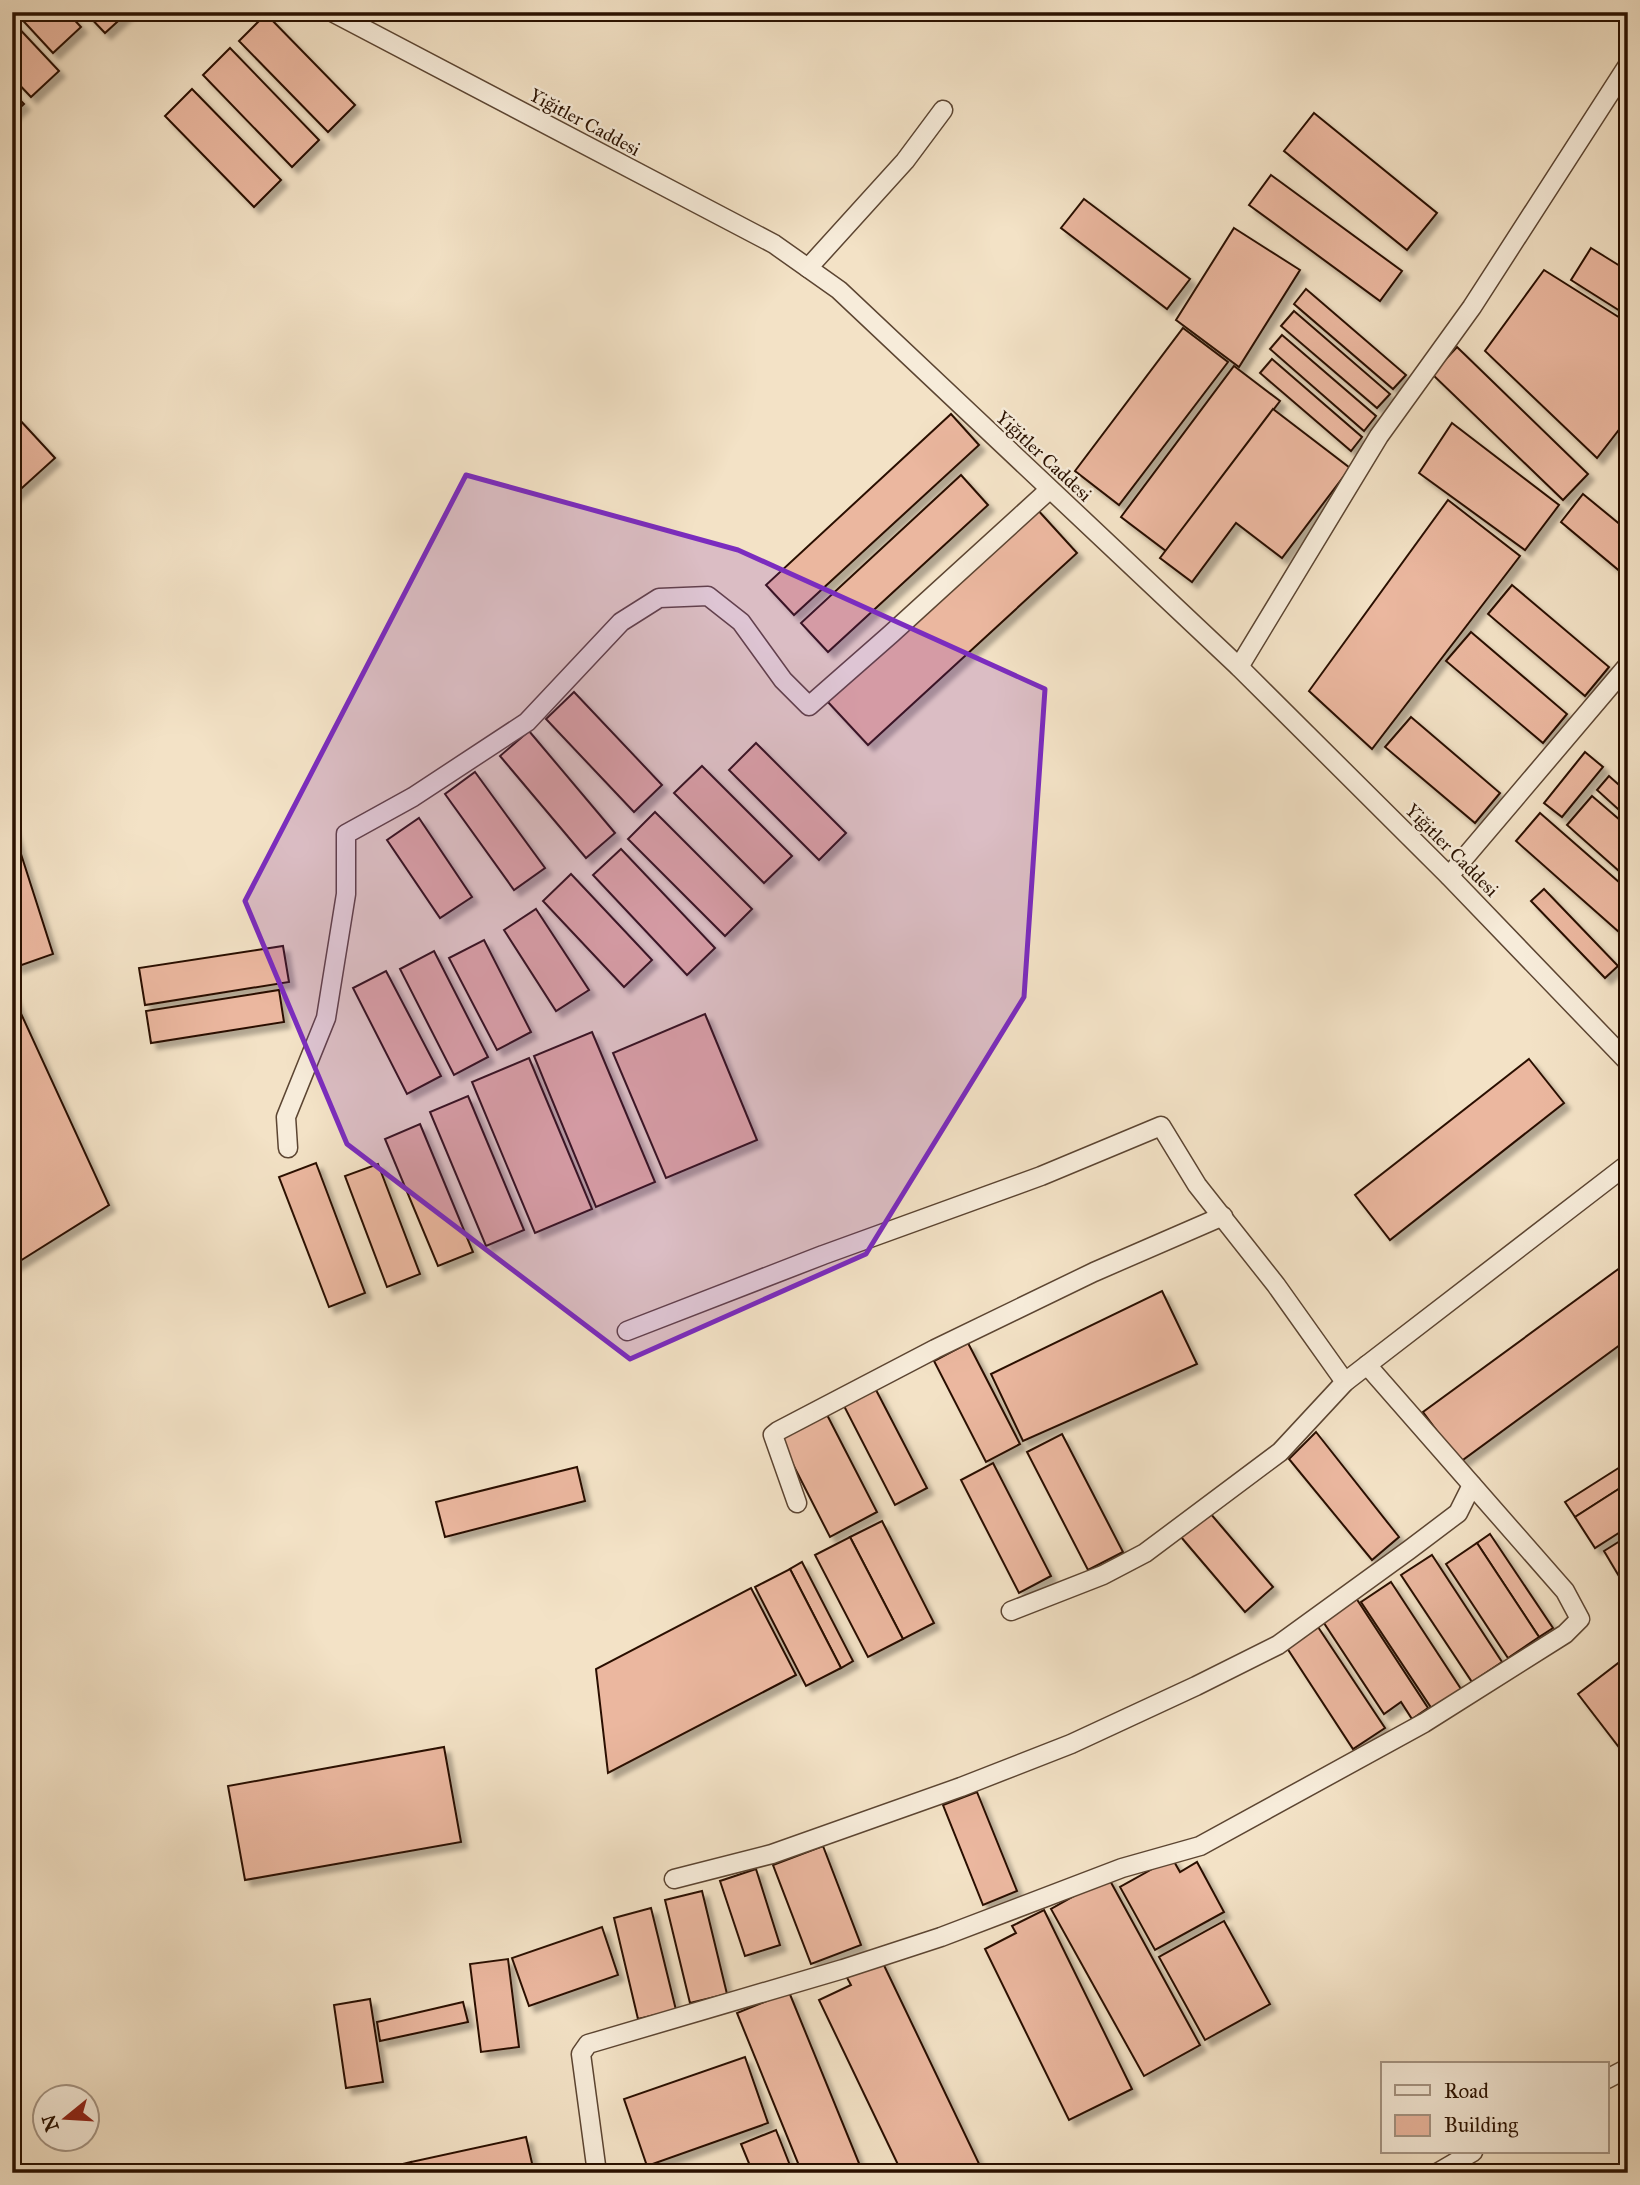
<svg xmlns="http://www.w3.org/2000/svg" width="1640" height="2185" font-family="'IM FELL Great Primer',serif">
	<style>
		.building { fill: #ebb79f; stroke: #2a1100; stroke-width: 2; filter: url(#shadow) }
		.lines { fill: none; stroke-linecap: round; stroke-linejoin: round }
		.street-casing { stroke: #5c4532; stroke-width: 21 }
		.street { stroke: #f7ecda; stroke-width: 18 }
		.marked { fill: #7b2cbf; fill-opacity: 0.2; stroke: #7b2cbf; stroke-width: 5; stroke-linejoin: round }
		.labels { text-anchor: middle; dominant-baseline: central; stroke-width: 5; stroke-linejoin: round; paint-order: stroke }
		.street-label { font-size: 19px; fill: #2a1100; stroke: #f7ecda }
	</style>
	<defs>
		<filter id="shadow"><feDropShadow dx="6" dy="6" stdDeviation="2" flood-color="#0004"/></filter>
	</defs>
	<rect width="100%" height="100%" fill="#f3e2c6"/>
	<filter id="stains"><feTurbulence type="fractalNoise" baseFrequency=".00286" numOctaves="4"/><feColorMatrix values="0 0 0 0 .2 0 0 0 0 .09 0 0 0 0 .02 0 0 0 .5 -.17"/></filter>
	<radialGradient id="worn" r=".72"><stop offset=".6" stop-color="#630" stop-opacity="0"/><stop offset="1" stop-color="#630" stop-opacity=".3"/></radialGradient>
	<g class="building">
		<path d="M15 12H67L81 27 53 53Z"/>
		<path d="M85 12H128L105 33Z"/>
		<path d="M266 14 355 105 328 132 239 41Z"/>
		<path d="M12 21 59 71 31 97 12 77Z"/>
		<path d="M230 48 319 140 292 167 203 75Z"/>
		<path d="M192 89 281 180 254 207 165 116Z"/>
		<path d="M12 92 24 104 12 115Z"/>
		<path d="M1314 113 1437 213 1407 250 1284 151Z"/>
		<path d="M1271 175 1402 271 1380 301 1249 205Z"/>
		<path d="M1084 199 1190 279 1167 309 1061 228Z"/>
		<path d="M1234 228 1300 270 1239 367 1176 320Z"/>
		<path d="M1591 248 1628 271V316L1571 280Z"/>
		<path d="M1544 270 1628 323V418L1597 458 1485 351Z"/>
		<path d="M1306 289 1406 375 1393 389 1294 304Z"/>
		<path d="M1294 311 1390 394 1377 408 1281 326Z"/>
		<path d="M1183 328 1228 362 1119 505 1075 471Z"/>
		<path d="M1282 335 1376 416 1364 431 1270 349Z"/>
		<path d="M1457 347 1588 474 1563 500 1432 374Z"/>
		<path d="M1272 359 1362 437 1351 451 1260 373Z"/>
		<path d="M1234 366 1280 401 1166 551 1121 517Z"/>
		<path d="M1273 409 1350 468 1282 558 1236 523 1192 582 1160 558Z"/>
		<path d="M951 414 979 445 794 615 766 585Z"/>
		<path d="M18 418 55 458 12 497V423Z"/>
		<path d="M1452 423 1559 505 1525 550 1419 473Z"/>
		<path d="M961 475 988 505 828 652 801 623Z"/>
		<path d="M1583 494 1628 531V578L1561 522Z"/>
		<path d="M1448 500 1520 556 1372 749 1309 691Z"/>
		<path d="M1036 508 1077 553 868 745 827 701Z"/>
		<path d="M1512 585 1609 667 1585 696 1488 614Z"/>
		<path d="M1471 632 1567 714 1543 743 1446 661Z"/>
		<path d="M574 692 662 785 634 812 546 719Z"/>
		<path d="M1411 717 1500 793 1475 823 1385 747Z"/>
		<path d="M529 731 615 833 586 858 500 756Z"/>
		<path d="M756 743 846 833 819 860 729 770Z"/>
		<path d="M1585 752 1603 767 1562 817 1544 803Z"/>
		<path d="M702 766 792 856 764 883 674 793Z"/>
		<path d="M475 772 545 868 514 890 445 794Z"/>
		<path d="M1609 776 1628 793V818L1597 790Z"/>
		<path d="M1592 796 1628 827V879L1567 825Z"/>
		<path d="M655 812 752 909 725 936 628 839Z"/>
		<path d="M1540 813 1628 890V940L1516 841Z"/>
		<path d="M419 818 472 897 440 918 387 840Z"/>
		<path d="M12 826 53 954 16 967 12 956Z"/>
		<path d="M621 849 715 948 687 975 593 875Z"/>
		<path d="M571 874 652 960 624 987 543 901Z"/>
		<path d="M1544 889 1618 966 1605 978 1531 901Z"/>
		<path d="M536 909 589 990 556 1011 504 930Z"/>
		<path d="M484 940 531 1032 497 1050 449 958Z"/>
		<path d="M283 946 289 982 145 1005 139 968Z"/>
		<path d="M434 951 488 1057 454 1075 400 969Z"/>
		<path d="M386 971 441 1076 407 1094 353 988Z"/>
		<path d="M279 990 284 1022 151 1043 146 1011Z"/>
		<path d="M12 994 109 1205 12 1266Z"/>
		<path d="M705 1014 757 1140 666 1178 613 1053Z"/>
		<path d="M592 1032 655 1182 596 1207 534 1056Z"/>
		<path d="M529 1058 592 1209 535 1233 472 1082Z"/>
		<path d="M1529 1059 1564 1103 1390 1240 1355 1195Z"/>
		<path d="M468 1096 524 1230 486 1246 430 1112Z"/>
		<path d="M420 1124 473 1252 438 1266 385 1139Z"/>
		<path d="M316 1163 365 1293 329 1307 279 1177Z"/>
		<path d="M378 1164 420 1274 387 1287 345 1176Z"/>
		<path d="M1628 1262V1339L1460 1462 1423 1412Z"/>
		<path d="M1162 1291 1197 1364 1023 1441 991 1374Z"/>
		<path d="M968 1343 1020 1444 986 1462 934 1361Z"/>
		<path d="M875 1388 927 1488 895 1505 843 1404Z"/>
		<path d="M824 1409 877 1512 830 1537 777 1433Z"/>
		<path d="M1316 1432 1399 1537 1372 1560 1289 1459Z"/>
		<path d="M1062 1434 1123 1552 1088 1570 1027 1452Z"/>
		<path d="M1628 1462V1483L1575 1517 1565 1502Z"/>
		<path d="M993 1463 1051 1576 1019 1593 961 1480Z"/>
		<path d="M577 1467 585 1501 445 1537 436 1502Z"/>
		<path d="M1628 1483V1527L1595 1548 1575 1517Z"/>
		<path d="M1210 1513 1273 1587 1245 1612 1181 1537Z"/>
		<path d="M882 1521 934 1623 903 1639 850 1537Z"/>
		<path d="M1490 1534 1553 1628 1539 1637 1477 1543Z"/>
		<path d="M1628 1536V1580L1623 1583 1604 1551Z"/>
		<path d="M850 1537 903 1639 868 1657 815 1555Z"/>
		<path d="M1477 1543 1539 1637 1508 1658 1446 1564Z"/>
		<path d="M1432 1555 1502 1662 1472 1682 1401 1575Z"/>
		<path d="M802 1562 853 1661 841 1668 790 1569Z"/>
		<path d="M790 1569 841 1668 806 1686 755 1587Z"/>
		<path d="M1391 1582 1461 1689 1432 1709 1361 1602Z"/>
		<path d="M751 1588 796 1675 608 1773 596 1669Z"/>
		<path d="M1354 1595 1428 1708 1412 1719 1401 1702 1384 1714 1320 1617Z"/>
		<path d="M1318 1627 1385 1728 1353 1749 1287 1648Z"/>
		<path d="M1626 1657 1628 1660V1759L1578 1694Z"/>
		<path d="M444 1747 461 1842 245 1880 228 1786Z"/>
		<path d="M977 1792 1017 1891 983 1905 943 1805Z"/>
		<path d="M823 1846 861 1945 811 1964 773 1865Z"/>
		<path d="M1172 1858 1180 1872 1197 1862 1224 1912 1155 1950 1120 1887Z"/>
		<path d="M756 1869 780 1945 745 1956 720 1881Z"/>
		<path d="M1108 1877 1200 2045 1144 2076 1051 1909Z"/>
		<path d="M702 1891 727 1994 690 2003 665 1900Z"/>
		<path d="M651 1908 676 2010 638 2019 614 1918Z"/>
		<path d="M1044 1910 1132 2089 1069 2120 985 1949 1016 1933 1012 1926Z"/>
		<path d="M1224 1921 1270 2004 1205 2040 1159 1957Z"/>
		<path d="M602 1927 618 1975 529 2006 512 1958Z"/>
		<path d="M880 1957 982 2170 976 2173H902L819 2000 851 1985 845 1974Z"/>
		<path d="M508 1959 519 2047 481 2052 470 1964Z"/>
		<path d="M789 1992 863 2173H802L737 2013Z"/>
		<path d="M370 1999 383 2082 346 2088 334 2005Z"/>
		<path d="M463 2002 468 2022 380 2041 377 2022Z"/>
		<path d="M745 2057 768 2123 647 2166 624 2099Z"/>
		<path d="M776 2130 793 2173H753L741 2144Z"/>
		<path d="M526 2137 534 2172 413 2173 411 2162Z"/>
		<path d="M411 2162 413 2173H366Z"/>
	</g>
	<g class="lines">
		<defs>
			<g id="street">
				<path d="M332 12 774 244 839 290 1239 667 1449 876 1628 1062"/>
				<path d="M808 268 905 161 943 110"/>
				<path d="M1239 667 1379 436 1472 307 1628 65"/>
				<path d="M1449 876 1628 665"/>
				<path d="M288 1148 286 1117 326 1018 346 894V834L413 797 527 722 621 622 659 598 708 596 741 622 783 680 809 706 891 634 1049 490"/>
				<path d="M627 1331 823 1255 1041 1176 1161 1126 1197 1185 1276 1285 1345 1382"/>
				<path d="M797 1503 773 1435 778 1431 935 1349 1094 1272 1223 1216"/>
				<path d="M1011 1611 1103 1575 1145 1553 1280 1452 1345 1382 1628 1164"/>
				<path d="M674 1879 772 1854 961 1787 1071 1744 1196 1686 1278 1645 1409 1550 1458 1513 1472 1485"/>
				<path d="M1607 2079 1628 2068"/>
				<path d="M597 2173 581 2054 588 2044 843 1969 941 1937 1122 1868 1200 1846 1424 1723 1565 1634 1580 1619 1565 1591 1367 1365"/>
				<path d="M1437 2173 1473 2152"/>
			</g>
		</defs>
		<use href="#street" class="street-casing"/>
		<use href="#street" class="street"/>
	</g>
	<path class="marked" d="M466 475 738 550 1045 689 1024 997 866 1254 630 1359 347 1144 245 901Z"/>
	<g class="labels">
		<g class="street-label">
			<text transform="translate(585 122) rotate(28)">Yiğitler Caddesi</text>
			<text transform="translate(1044 456) rotate(43)">Yiğitler Caddesi</text>
			<text transform="translate(1452 850) rotate(45)">Yiğitler Caddesi</text>
		</g>
	</g>
	<rect width="1640" height="2185" fill="none" stroke="#f3e2c6" stroke-width="42"/>
	<rect x="14" y="14" width="1612" height="2157" fill="none" stroke="#2a1100" stroke-width="3.5"/>
	<rect x="21" y="21" width="1598" height="2143" fill="none" stroke="#2a1100" stroke-width="2"/>
	<rect x="1381" y="2062" width="228" height="91" fill="#f7ecda" stroke="#a59483" stroke-width="2"/>
	<rect x="1395" y="2085" width="35" height="10" fill="#f7ecda" stroke="#a59483" stroke-width="2"/>
	<text x="1444" y="2098" font-size="21" fill="#2a1100">Road</text>
	<rect x="1395" y="2115" width="35" height="21" fill="#ebb79f" stroke="#a59483" stroke-width="2"/>
	<text x="1444" y="2132" font-size="21" fill="#2a1100">Building</text>
	<g transform="translate(66 2118) rotate(252)"><circle r="33" fill="#f7ecda" stroke="#a59483" stroke-width="2"/>
	<path d="M0-5L12 26L0 18L-12 26Z" fill="#8f2418"/>
	<text y="-10" font-size="19" font-weight="bold" text-anchor="middle" fill="#2a1100">N</text>
	</g>
	<rect width="100%" height="100%" filter="url(#stains)"/>
	<rect width="100%" height="100%" fill="url(#worn)"/>
</svg>
